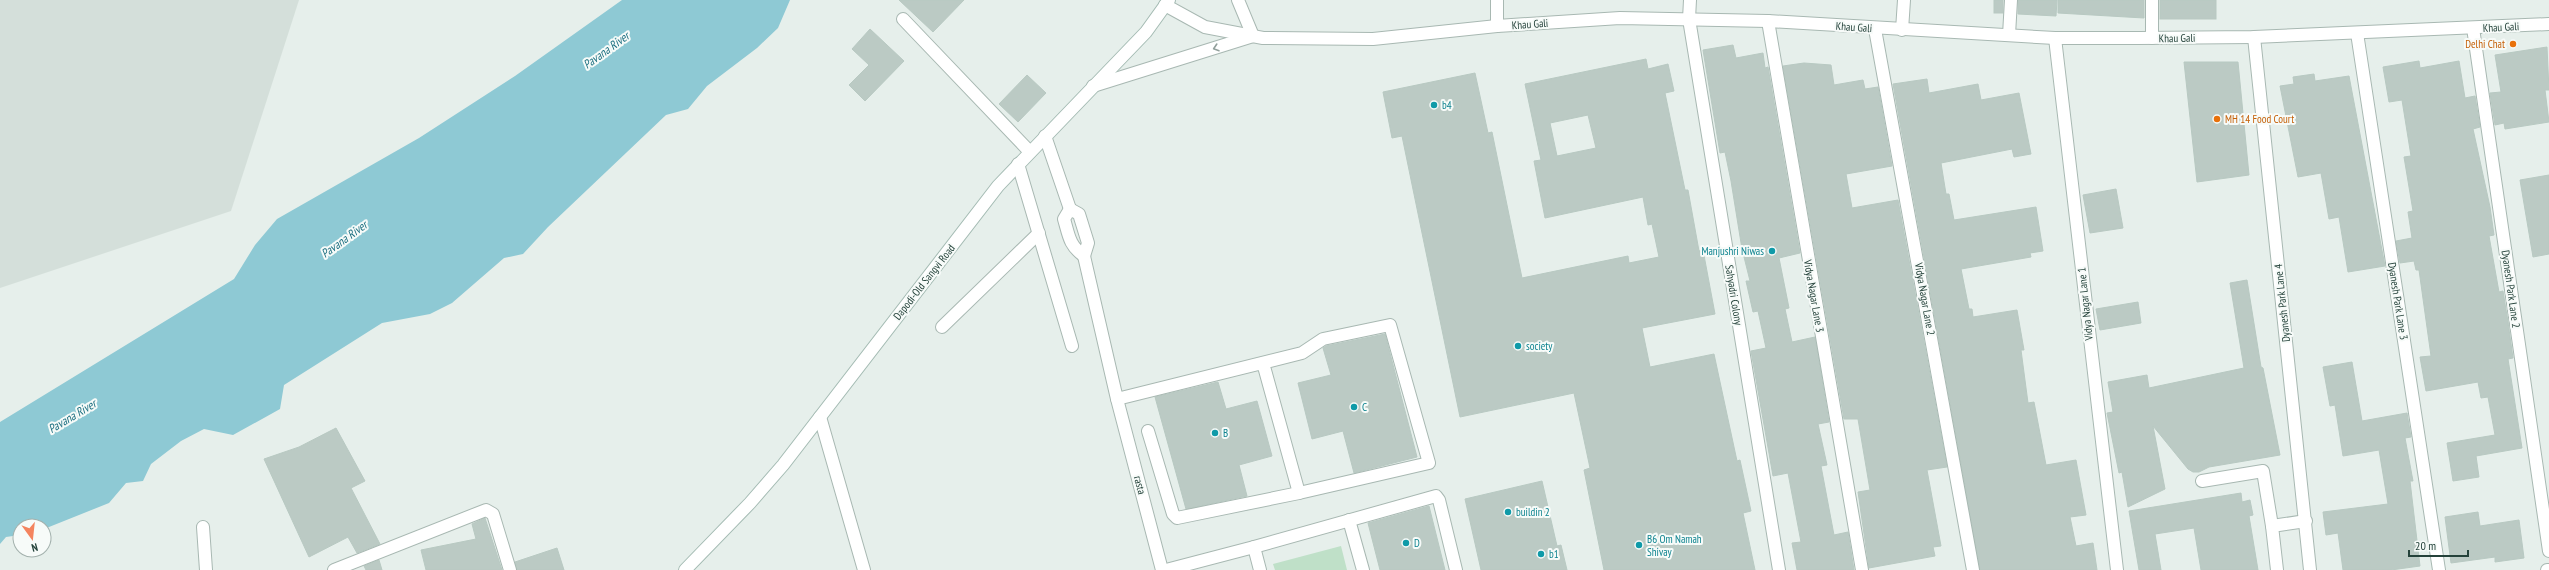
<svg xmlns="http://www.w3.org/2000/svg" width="2549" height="570" font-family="'PT Sans Narrow',sans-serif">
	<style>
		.built { fill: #d4dfda }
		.green { fill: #bfe0c8 }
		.water { fill: #8ec9d4 }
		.building { fill: #bbcac4; stroke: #b8c9c2; fill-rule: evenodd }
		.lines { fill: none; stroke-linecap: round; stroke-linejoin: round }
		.lane-casing { stroke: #a8b8b2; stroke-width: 14 }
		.street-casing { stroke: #a8b8b2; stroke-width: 14 }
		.secondary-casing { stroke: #a4bbb3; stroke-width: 14 }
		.lane { stroke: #fff; stroke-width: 12 }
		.street { stroke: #fff; stroke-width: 12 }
		.secondary { stroke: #fff; stroke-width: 12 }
		.oneway { stroke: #92a09c }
		.food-dot { fill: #e8710a; stroke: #f7fbf9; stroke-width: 1.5 }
		.culture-dot { fill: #0f9aa8; stroke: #f7fbf9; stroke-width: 1.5 }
		.labels { text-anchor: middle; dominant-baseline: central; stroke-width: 4; stroke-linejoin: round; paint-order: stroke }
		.street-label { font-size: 11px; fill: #24423a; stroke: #f7fbf9 }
		.food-label { font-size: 11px; fill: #c56008; stroke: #f7fbf9; text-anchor: end }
		.culture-label { font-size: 11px; fill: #0d838f; stroke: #f7fbf9; text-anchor: start }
		.water-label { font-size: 12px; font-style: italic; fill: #1c6f80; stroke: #f7fbf9 }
	</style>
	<rect width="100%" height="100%" fill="#e6efeb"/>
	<path class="built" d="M0 0H299L231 211 0 288Z"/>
	<path class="green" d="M1341 546 1347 570H1275L1273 564Z"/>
	<path class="water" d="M622 0H790L778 28 757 48 707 86 688 109 666 115 548 227 523 254 504 258 452 303 430 314 382 323 284 385 280 409 233 435 204 429 181 441 151 464 143 481 126 483 109 503 44 529V526H20V535L6 537 0 544V422L234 279 255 245 277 219 419 138 515 76Z"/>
	<g class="building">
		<path d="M899 0H964L933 32Z"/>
		<rect x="1994" y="0" width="9" height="13"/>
		<path d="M2018 0H2057L2056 16 2018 14Z"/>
		<path d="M2058 0H2144V18L2058 13Z"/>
		<rect x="2160" y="0" width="56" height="19"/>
		<path d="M870 29 904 61 865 101 849 85 869 65 852 49Z"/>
		<path d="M1733 45 1736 58 1763 53 1765 68 1768 67 1800 253 1779 258 1789 308 1785 309 1792 342 1815 337 1829 422 1818 424 1827 465 1821 466 1834 535 1848 532 1854 570H1797L1792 543 1801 542 1788 473 1773 476 1751 351 1766 348 1758 311 1753 312 1746 281H1750L1742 249 1731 181 1725 152 1720 153 1703 50Z"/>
		<path d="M2547 47 2549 90H2545L2549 122 2505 129 2504 123 2495 125 2490 93 2501 92 2495 55Z"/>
		<path d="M1646 59 1648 69 1668 64 1674 91 1665 93 1685 190H1688L1699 251 1703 250 1715 314 1642 328 1650 367 1714 354 1737 461 1740 460 1751 511 1743 513 1755 570H1604L1584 470 1590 468 1574 393 1460 417 1402 136 1392 138 1383 92 1475 73 1488 133 1492 132 1522 278 1628 256 1629 263 1659 257 1652 224 1648 225 1643 197 1545 218 1534 161 1541 160 1525 84ZM1588 115 1596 148 1557 156 1550 123Z"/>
		<path d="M2419 61 2420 68 2459 61 2465 98 2475 96 2480 127 2473 129 2490 207 2494 235 2489 236 2499 292 2503 291 2508 322 2513 358 2508 359 2522 448 2476 456 2479 477 2453 481 2447 443 2495 435 2488 397 2481 398 2478 382 2426 391 2420 357 2431 356 2419 270H2416L2414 261 2400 263 2396 241 2412 238 2408 212 2413 211 2404 157 2411 156 2402 100 2389 102 2383 67Z"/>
		<path d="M2184 62H2238L2249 175 2197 182Z"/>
		<path d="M1804 63 1831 65 1834 85 1863 80 1865 89 1878 87 1892 166 1846 174 1852 208 1898 200 1947 467 1927 470 1941 546 1933 547 1935 556 1869 568 1858 492 1870 490 1858 419H1844L1783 66Z"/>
		<path d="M2314 74 2315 81 2349 76 2385 266 2348 272 2339 217 2329 219 2321 173 2298 177 2280 86 2294 84 2293 77Z"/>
		<path d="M1027 75 1046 93 1018 122 999 104Z"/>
		<path d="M1927 79 1929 93 1978 84 1981 100 2019 93 2031 154 2014 157 2012 149 1941 163 1946 194H1949L1954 220 2036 207 2043 251 2030 253 2031 257 1961 269 1969 309H1972L1973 317 2017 310 2024 350H2021L2028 403 2034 402 2046 465 2076 460 2086 515 2070 517 2076 546 2093 543 2097 570H1980L1893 84Z"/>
		<path d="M2549 175V254L2533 257 2520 180Z"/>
		<path d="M2116 189 2123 228 2090 233 2083 195Z"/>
		<path d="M2247 280 2261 367 2263 368 2280 455 2209 467 2199 472H2193L2188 469 2153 426 2165 489 2128 507 2122 472 2119 473 2107 413 2113 412 2108 382 2147 375 2149 388 2244 368 2230 283Z"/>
		<path d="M2138 302 2141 323 2100 330 2096 309Z"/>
		<path d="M1385 334 1417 457 1354 473 1343 431 1312 439 1298 383 1331 375 1323 348 1326 346Z"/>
		<path d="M2352 362 2362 421 2407 413 2411 437 2405 438 2413 481H2410L2420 566 2391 570H2343L2338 533 2326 535 2323 512 2388 504 2379 450 2343 456 2335 405 2330 406 2323 367Z"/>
		<path d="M1218 382 1226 409 1257 401 1272 456 1239 465 1247 496 1186 509 1155 397Z"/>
		<path d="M336 428 365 481 351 488 380 544 357 553 348 537 309 557 264 459 299 447Z"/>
		<path d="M1542 481 1557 546 1561 545 1567 570H1481L1465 499Z"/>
		<path d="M2241 493 2242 502 2250 500 2253 515 2249 516 2258 570H2201L2194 528 2155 534 2161 570H2139L2129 511Z"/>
		<path d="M1429 506 1445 570H1380L1368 523Z"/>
		<path d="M2478 512 2480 526 2519 520 2524 558 2495 562V557L2451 563 2445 517Z"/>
		<path d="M485 518 502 570H426L421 550 476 539 472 524Z"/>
		<path d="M557 548 564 570H517L515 562Z"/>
		<path d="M379 560 382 570H366L364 566Z"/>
	</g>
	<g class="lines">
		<defs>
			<g id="lane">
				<path d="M903 19 1030 152"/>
				<path d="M1018 164 1072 346"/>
				<path d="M942 327 1039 233"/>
				<path d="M2202 481 2263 471 2272 526"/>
				<path d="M2277 570 2272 526 2306 521"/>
			</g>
			<g id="street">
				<path d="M1497 0V26"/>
				<path d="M1690 0 1689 19 1779 570"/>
				<path d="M1165 5 1205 27 1263 38 1373 39 1497 26 1620 18 1768 21 2055 38H2139L2254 37 2549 24"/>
				<path d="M1768 21 1862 570"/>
				<path d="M2473 28 2549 551"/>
				<path d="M1875 29 1973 570"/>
				<path d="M1902 30 1904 0"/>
				<path d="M2357 33 2439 570"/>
				<path d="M2009 35 2011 0"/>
				<path d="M2254 37 2310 570"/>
				<path d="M2055 38 2117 570"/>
				<path d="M2152 38V0"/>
				<path d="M1093 86 1253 36 1238 0"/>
				<path d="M1045 136 1070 209"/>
				<path d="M1070 209 1079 214 1088 243 1084 256C1069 245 1069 236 1064 219Z"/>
				<path d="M1084 256 1117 399 1302 353 1323 339 1390 325 1429 463 1299 493 1263 363"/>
				<path d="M1117 399 1162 570"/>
				<path d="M820 417 864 570"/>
				<path d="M1148 431 1173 514 1177 518 1299 493"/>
				<path d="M1349 520 1363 570"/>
				<path d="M203 527 206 570"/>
				<path d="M334 570 486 510 493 514 510 570"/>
				<path d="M1166 570 1254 547"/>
				<path d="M1260 570 1254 547 1436 496 1439 500 1456 570"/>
				<path d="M2547 570H2549"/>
			</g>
			<path id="secondary" d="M685 570 750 503 783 465 998 186 1146 32 1169 0"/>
		</defs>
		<use href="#lane" class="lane-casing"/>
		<use href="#street" class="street-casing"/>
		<use href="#secondary" class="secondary-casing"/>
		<use href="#lane" class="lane"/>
		<use href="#street" class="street"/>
		<use href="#secondary" class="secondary"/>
	</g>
	<defs><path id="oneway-chevron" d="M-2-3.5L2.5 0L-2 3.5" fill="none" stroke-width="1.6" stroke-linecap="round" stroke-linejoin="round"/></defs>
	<use class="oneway" href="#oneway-chevron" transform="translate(1216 48) rotate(162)"/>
	<g class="food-dot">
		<circle cx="2513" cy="44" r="4"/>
		<circle cx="2217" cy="119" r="4"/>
	</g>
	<g class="culture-dot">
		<circle cx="1434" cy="105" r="4"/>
		<circle cx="1772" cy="251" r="4"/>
		<circle cx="1518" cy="346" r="4"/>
		<circle cx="1354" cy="407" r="4"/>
		<circle cx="1215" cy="433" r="4"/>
		<circle cx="1508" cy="512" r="4"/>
		<circle cx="1406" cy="543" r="4"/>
		<circle cx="1639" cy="545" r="4"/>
		<circle cx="1541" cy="554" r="4"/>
	</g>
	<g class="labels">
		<g class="street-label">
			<text transform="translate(1530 24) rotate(-4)">Khau Gali</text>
			<text transform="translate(1854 27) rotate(4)">Khau Gali</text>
			<text transform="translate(2501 27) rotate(-3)">Khau Gali</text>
			<text transform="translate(2177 38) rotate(-1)">Khau Gali</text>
			<text transform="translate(924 282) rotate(-52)">Dapodi-Old Sangvi Road</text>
			<text transform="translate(2511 289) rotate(82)">Dyanesh Park Lane 2</text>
			<text transform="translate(1734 295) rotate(81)">Sahyadri Colony</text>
			<text transform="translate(1814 296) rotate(80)">Vidya Nagar Lane 3</text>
			<text transform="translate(1925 299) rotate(80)">Vidya Nagar Lane 2</text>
			<text transform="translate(2398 301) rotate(81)">Dyanesh Park Lane 3</text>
			<text transform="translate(2282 303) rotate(-96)">Dyanesh Park Lane 4</text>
			<text transform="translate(2085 304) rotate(-96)">Vidya Nagar Lane 1</text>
			<text transform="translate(1140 485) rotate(75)">rasta</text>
		</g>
		<g class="food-label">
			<text x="2505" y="44">Delhi Chat</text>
			<text x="2225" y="119" text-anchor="start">MH 14 Food Court</text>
		</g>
		<g class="culture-label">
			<text x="1442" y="105">b4</text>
			<text x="1764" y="251" text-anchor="end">Manjushri Niwas</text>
			<text x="1526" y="346">society</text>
			<text x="1362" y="407">C</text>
			<text x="1223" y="433">B</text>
			<text x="1516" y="512">buildin 2</text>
			<text x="1647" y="539">B6 Om Namah<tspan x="1647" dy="13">Shivay</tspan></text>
			<text x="1414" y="543">D</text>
			<text x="1549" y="554">b1</text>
		</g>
		<g class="water-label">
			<text transform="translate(606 50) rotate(-36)">Pavana River</text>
			<text transform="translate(344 239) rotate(-36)">Pavana River</text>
			<text transform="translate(72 416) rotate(-31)">Pavana River</text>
		</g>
	</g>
	<g transform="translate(32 538) rotate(165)"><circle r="19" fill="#f7fbf9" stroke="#a3b1ad"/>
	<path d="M0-3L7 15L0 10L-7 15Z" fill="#f4845f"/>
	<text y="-6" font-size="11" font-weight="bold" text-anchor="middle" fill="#24423a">N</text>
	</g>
	<path d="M2409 550v6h59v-6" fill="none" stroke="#24423a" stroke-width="2"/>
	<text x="2415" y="550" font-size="12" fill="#24423a" stroke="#f7fbf9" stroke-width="3" paint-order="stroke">20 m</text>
</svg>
